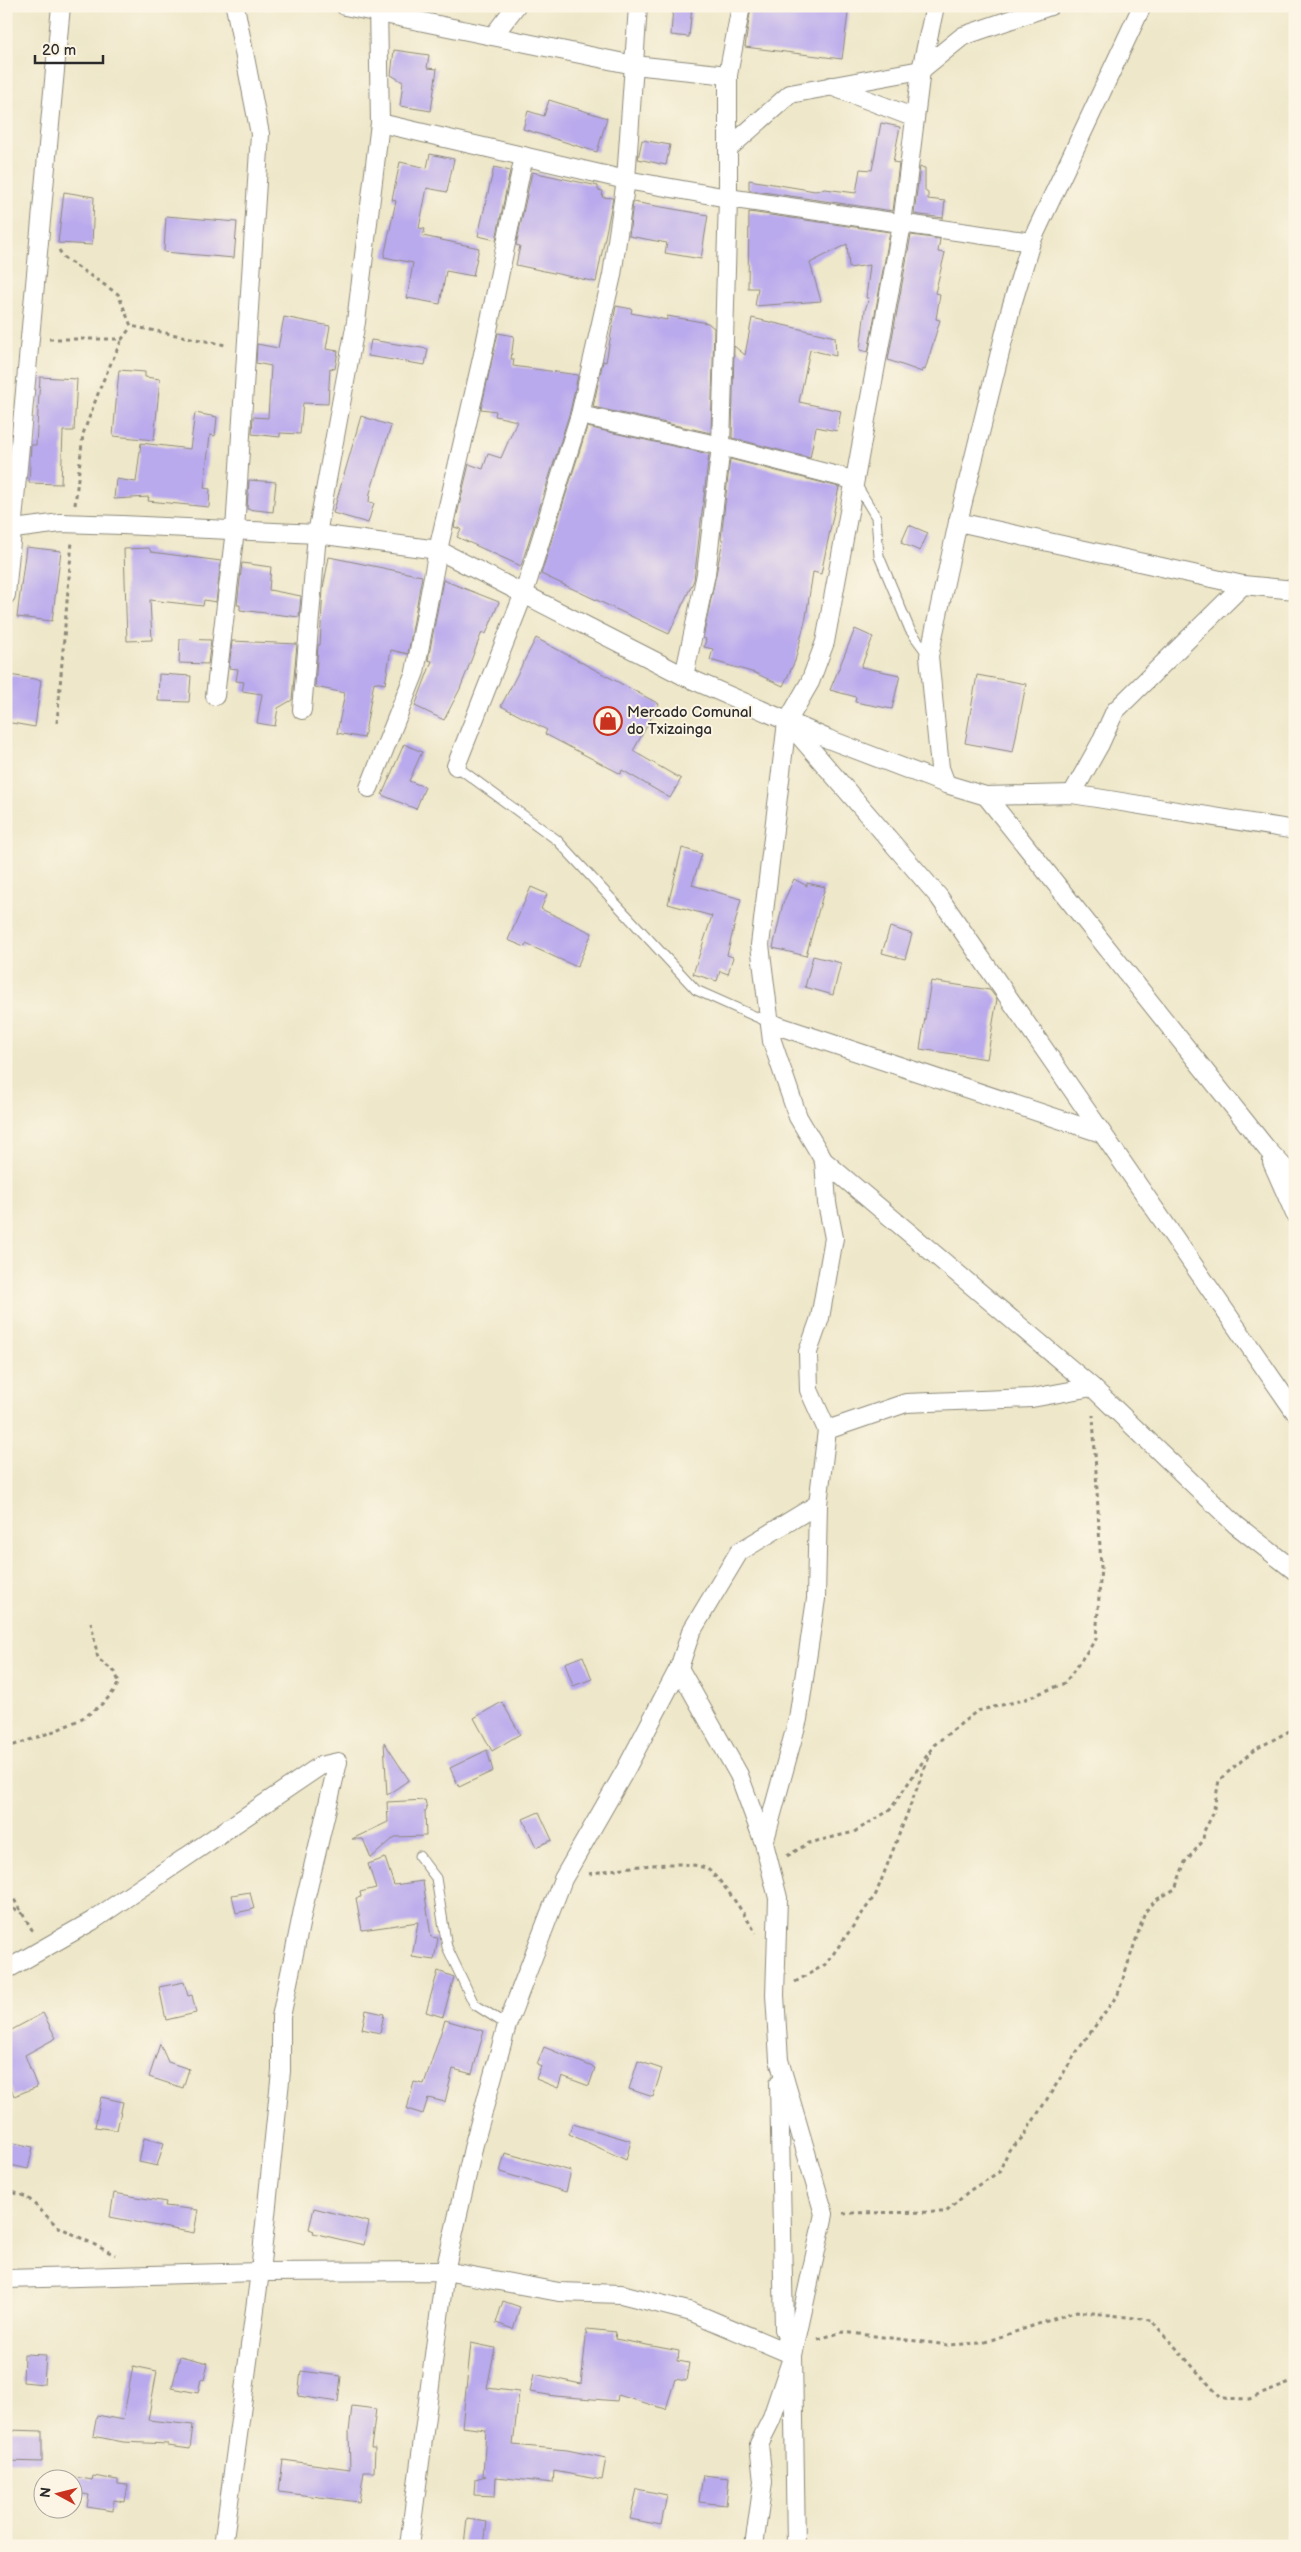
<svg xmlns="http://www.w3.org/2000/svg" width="1301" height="2552" font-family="'Balsamiq Sans',sans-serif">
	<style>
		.building { fill: #b9a9ed }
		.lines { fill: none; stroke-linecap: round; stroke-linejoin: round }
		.service-casing { stroke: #8c897a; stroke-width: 11 }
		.minor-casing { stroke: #8c897a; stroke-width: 20 }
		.path { stroke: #8c897a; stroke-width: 3; stroke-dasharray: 4 4; stroke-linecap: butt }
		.service { stroke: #fff; stroke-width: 9 }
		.minor { stroke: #fff; stroke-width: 18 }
		.labels { text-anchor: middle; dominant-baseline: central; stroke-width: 4; stroke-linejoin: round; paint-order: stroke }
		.poi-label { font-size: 15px; fill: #2b2b2b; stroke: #fcf5e5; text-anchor: start }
	</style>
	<rect width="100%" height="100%" fill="#fcf5e5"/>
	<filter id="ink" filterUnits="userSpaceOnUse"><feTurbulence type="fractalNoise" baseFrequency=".02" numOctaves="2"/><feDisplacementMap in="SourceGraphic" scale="10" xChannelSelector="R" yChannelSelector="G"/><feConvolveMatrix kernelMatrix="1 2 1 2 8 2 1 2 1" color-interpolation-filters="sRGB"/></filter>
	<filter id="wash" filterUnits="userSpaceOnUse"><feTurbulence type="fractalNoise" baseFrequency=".0096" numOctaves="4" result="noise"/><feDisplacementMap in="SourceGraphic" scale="20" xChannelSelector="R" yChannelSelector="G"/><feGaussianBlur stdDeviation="1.12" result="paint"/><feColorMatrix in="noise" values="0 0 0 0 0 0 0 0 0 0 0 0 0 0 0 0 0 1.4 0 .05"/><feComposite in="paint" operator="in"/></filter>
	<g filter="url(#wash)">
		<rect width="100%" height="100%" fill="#eee7c9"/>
		<g id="blocks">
			<g class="building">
				<path d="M673 6H692L689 37 671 35Z"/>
				<path d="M751 6H849L842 59 745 47Z"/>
				<path d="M394 50 429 55 427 68 437 69 431 111 400 106 403 82 391 75Z"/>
				<path d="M549 100 607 118 597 152 523 129 528 111 544 116Z"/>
				<path d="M881 123 900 127 893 162 899 163 893 211 749 190V180L815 191 825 189 856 193 860 169 872 170Z"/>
				<path d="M642 140 670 145 666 165 638 159Z"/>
				<path d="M430 154 454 159 447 192 427 188 419 228 425 229 423 236 479 248 473 276 446 271 440 304 407 298 413 263 384 257 396 201 392 200 400 162 427 168Z"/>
				<path d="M494 167 510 171 496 240 478 236Z"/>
				<path d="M920 167 925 168V191L928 193V199L945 201 943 218 914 214Z"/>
				<path d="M532 172 598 186V190L603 191 602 197 613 198 596 282 516 265 520 246 516 245Z"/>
				<path d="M64 192 94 197 92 245 58 243Z"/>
				<path d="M633 202 708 215 701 259 665 253 667 243 629 236Z"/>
				<path d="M749 212 890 232 868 352 860 350 865 310 869 298H866L870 265 849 268 847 244 810 263 821 301 755 306 758 288H748Z"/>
				<path d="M166 216 237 222 234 258 164 252Z"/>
				<path d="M911 235 940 239 938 252 945 253 935 293 940 294 936 319 940 320 925 370 922 369V372L888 360Z"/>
				<path d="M616 306 632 309 631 313 667 320V316L708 323 714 328 711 433 593 407 603 361 606 362Z"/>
				<path d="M284 317 330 326 326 349 338 351 335 369 330 368 328 404 303 403 300 434 280 433V437L252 434 253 417 268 418 271 366 256 363 257 344 278 348Z"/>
				<path d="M752 318 835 337 836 356 810 350 799 402 841 411 837 431 816 427 810 458 732 438 734 346 745 355Z"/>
				<path d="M498 333 514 336 511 359H514L513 366 578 375 570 412 521 566 457 537 461 529 454 527 469 464 483 469 488 454 501 458 517 421 495 416 496 411 481 409Z"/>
				<path d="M371 340 428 349 425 365 368 356Z"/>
				<path d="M119 370 145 372V377L160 379 154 440 113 436Z"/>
				<path d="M40 377 77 379 74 431H63L61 484 29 483 31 445H36Z"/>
				<path d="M195 413 217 417 215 436 210 435 204 488 210 489 209 507 148 501 149 497 114 499 116 479 136 482 141 443 190 449Z"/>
				<path d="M361 416 391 426 370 493 369 502 374 503 368 523 333 513Z"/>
				<path d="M587 427 709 454 694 580 669 634 541 574Z"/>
				<path d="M730 459 839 487 821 574 813 572 806 617 795 661 783 686 755 673 710 660 713 649 704 647 706 639 703 638 723 540 721 539Z"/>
				<path d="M249 480 276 482 273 512 247 509Z"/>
				<path d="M909 525 928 533 920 551 901 543Z"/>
				<path d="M26 547 61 551 52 621 17 617Z"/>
				<path d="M149 548 151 552 221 561 216 602 204 600 203 606 150 600 152 640 127 641 124 549Z"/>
				<path d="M329 557 422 576 408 654 391 650 385 684 374 682 364 738 337 733 345 693 315 687 318 645H320L323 588Z"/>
				<path d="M242 563 271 567 269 590 301 596 299 617 240 610V605H237Z"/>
				<path d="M443 580 499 602 486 634 482 632 460 689 444 720 415 706 432 661 428 660Z"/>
				<path d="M855 629 873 637 861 667 900 675 892 709 855 702 856 697 830 690Z"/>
				<path d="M536 638 659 704 633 751 681 779 670 798 622 770 621 774 545 734 547 730 501 706Z"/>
				<path d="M180 639 211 640 208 664 179 663Z"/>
				<path d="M232 641 297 644 292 700 278 708 275 726 257 723 262 694 242 691 244 682 236 681 238 669 229 668Z"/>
				<path d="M159 674 191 676 189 702 158 701Z"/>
				<path d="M9 675 41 680 35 727 6 722V696Z"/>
				<path d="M977 675 1026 684 1013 752 965 743Z"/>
				<path d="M404 744 422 752 409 781 425 787 416 809 382 795Z"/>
				<path d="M682 848 702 854 692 885 741 899 727 955 733 957 728 974 720 971 717 981 693 974 712 916 668 904Z"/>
				<path d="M794 879 807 886V883L825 887 806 956 773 948 783 903Z"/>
				<path d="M531 887 547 894 541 909 592 933 577 967 526 944 525 947 508 940Z"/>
				<path d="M890 927 912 934 905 959 882 953Z"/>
				<path d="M813 956 841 963 833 995 805 987Z"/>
				<path d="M931 981 990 990 997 999 987 1059 920 1049Z"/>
				<path d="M583 1656 592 1679 573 1686 565 1663Z"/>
				<path d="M502 1702 520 1734 492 1751 474 1718Z"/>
				<path d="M384 1742 409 1780 387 1795Z"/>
				<path d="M487 1750 493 1771 459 1787 450 1768Z"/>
				<path d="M425 1800 427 1809 425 1811 426 1836 395 1837 371 1858 363 1839H352L388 1822 387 1802Z"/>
				<path d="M539 1812 552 1840 536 1847 523 1819Z"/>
				<path d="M385 1858 394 1885 423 1881 431 1937 438 1938 434 1960 412 1957 418 1922 362 1930 356 1898 361 1897 360 1892 376 1888 368 1864Z"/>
				<path d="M250 1892 254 1909 236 1913 232 1895Z"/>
				<path d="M438 1971 454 1977 443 2017 426 2012Z"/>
				<path d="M184 1982 188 1996 192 1995 196 2013 166 2020 159 1987Z"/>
				<path d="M366 2010 384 2014 380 2033 362 2029Z"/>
				<path d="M43 2013 56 2038 25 2055 37 2087 14 2096 6 2075V2033Z"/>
				<path d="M445 2020 484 2031 472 2074 453 2069 445 2102 428 2098 423 2114 407 2109 414 2082 424 2084Z"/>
				<path d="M160 2044 168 2062 189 2069 183 2088 149 2077Z"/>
				<path d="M544 2047 595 2068 589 2086 562 2076 558 2088 536 2079 541 2066 537 2064Z"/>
				<path d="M638 2061 662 2069 653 2097 629 2089Z"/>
				<path d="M101 2097 123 2102 117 2130 95 2127Z"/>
				<path d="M573 2124 631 2141 626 2160 569 2134Z"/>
				<path d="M144 2138 164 2143 157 2166 139 2162Z"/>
				<path d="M9 2142 33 2147 28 2169 6 2164Z"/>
				<path d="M505 2153 571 2171 566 2192 500 2172Z"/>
				<path d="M114 2193 166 2202 165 2206 198 2210 194 2233 110 2217Z"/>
				<path d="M314 2208 369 2222 364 2245 313 2233 314 2231 309 2229Z"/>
				<path d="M503 2301 520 2307 513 2329 496 2323Z"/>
				<path d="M587 2329 616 2332 615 2339 679 2351 678 2361 689 2363 686 2381 675 2379 666 2409 618 2395 617 2401 555 2396 530 2392 534 2374 581 2384Z"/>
				<path d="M471 2343 495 2348 487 2388 519 2392 513 2445 567 2450 606 2458 602 2480 554 2471 553 2483 496 2477 495 2496 474 2495 475 2479 486 2476H483L486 2430 462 2427Z"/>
				<path d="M24 2354 46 2355 44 2384 23 2382Z"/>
				<path d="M180 2356 208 2363 204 2380 201 2379 198 2393 172 2388Z"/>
				<path d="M133 2366 157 2371 148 2420 193 2425 190 2449 168 2446V2444L123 2442 93 2436 97 2415 123 2420Z"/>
				<path d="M301 2371 341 2376 338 2402 298 2396Z"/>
				<path d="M352 2406 376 2409 371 2448H375L374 2472H364L359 2502 279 2492 283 2460 350 2469 349 2432Z"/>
				<path d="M7 2430 42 2431V2462L6 2461Z"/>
				<path d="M703 2475 729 2478 726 2505 699 2502Z"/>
				<path d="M70 2476 92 2480 93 2476 118 2480V2484L128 2485 125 2502 114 2500 113 2511 87 2507 89 2495 72 2492Z"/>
				<path d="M637 2489 667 2495 661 2525 630 2519Z"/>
				<path d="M467 2519 487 2522 484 2546H464Z"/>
			</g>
		</g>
	</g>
	<g filter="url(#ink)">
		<use href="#blocks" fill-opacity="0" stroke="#8c897a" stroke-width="1"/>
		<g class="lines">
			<defs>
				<g id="service">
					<path d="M856 484 876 517 879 556 910 630 929 656"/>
					<path d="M456 766 557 840 696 990 770 1023"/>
					<path d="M419 1856 436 1878 447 1947 474 2004 507 2025"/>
				</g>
				<g id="minor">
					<path d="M345 6 634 65 728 75"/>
					<path d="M935 6 921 70 902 224 825 642 810 682 787 722 760 945 772 1041 798 1117 824 1161 1092 1387"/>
					<path d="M493 36 516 6"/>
					<path d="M831 86 915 118"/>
					<path d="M380 123 626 180 728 198 1031 242"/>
					<path d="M729 148 790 94 921 70 963 36 1050 6"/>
					<path d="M580 415 721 446 853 480"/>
					<path d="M958 522 1243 585 1295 590"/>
					<path d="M6 530 61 523 122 525 317 534 438 550 684 676 828 739 946 784 986 796 1072 794 1295 830"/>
					<path d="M6 595 61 6"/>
					<path d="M684 676 706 574 721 446 728 198V75L741 6"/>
					<path d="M215 696 235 530 260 134 235 6"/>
					<path d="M302 710 317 534 356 322 380 123 378 6"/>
					<path d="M791 726 939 897 1295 1412"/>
					<path d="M456 766 524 593 580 415 612 275 626 180 638 6"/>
					<path d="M946 784 940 768 929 656 958 522 1011 308 1031 242 1142 6"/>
					<path d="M369 788 415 672 438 550 483 354 524 156"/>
					<path d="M1072 794 1100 744 1115 711 1243 585"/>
					<path d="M986 796 1267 1149 1295 1179"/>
					<path d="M770 1023 1101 1133"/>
					<path d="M824 1161 827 1203 834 1238 820 1318 808 1352 809 1390 827 1430"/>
					<path d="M1272 1162 1295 1214"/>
					<path d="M679 1668 739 1775 764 1843 778 1898 775 1995 779 2060 824 2214 793 2355 796 2546"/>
					<path d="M764 1843 798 1719 816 1599 818 1504"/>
					<path d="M6 1970 92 1921 320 1766 338 1762 304 1905 281 2017V2071L260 2272 223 2546"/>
					<path d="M6 2279 260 2272 445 2271 559 2292 621 2294 692 2312 793 2355"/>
					<path d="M409 2546 445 2271 474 2144 507 2025 563 1879 626 1769 679 1668 691 1632 739 1552 818 1504 827 1430 906 1403 1032 1398 1092 1387 1236 1525 1295 1571"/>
					<path d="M754 2546 763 2482 759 2444 771 2420 793 2355 784 2329 779 2083"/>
				</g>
			</defs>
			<use href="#service" class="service-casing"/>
			<use href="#minor" class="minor-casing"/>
			<g class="path">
				<path d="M59 250 64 258 118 294 131 326 226 345"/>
				<path d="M49 339H122L131 327"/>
				<path d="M75 505 83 434 102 383 122 339"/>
				<path d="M57 723 72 541"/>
				<path d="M6 1748C44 1734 100 1721 119 1682L115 1672 98 1659 91 1622"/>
				<path d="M787 1856 809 1843 854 1832 890 1810 934 1745 977 1711 1023 1700 1065 1683 1096 1639 1101 1567 1093 1415"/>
				<path d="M589 1874C612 1869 693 1856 710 1871 728 1888 743 1913 756 1933"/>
				<path d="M6 1886 34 1933"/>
				<path d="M6 1905 23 1914"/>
				<path d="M795 1982 826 1964 876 1894 931 1752"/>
				<path d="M6 2190 27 2197 57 2226 115 2255"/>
				<path d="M843 2213 946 2212 969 2191 999 2172 1009 2150 1023 2137 1080 2047 1118 1994 1145 1912 1156 1900 1175 1889 1185 1862 1203 1841 1204 1831 1213 1814 1219 1780 1254 1750 1295 1728"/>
				<path d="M818 2339 843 2332 948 2345 982 2343 1077 2311 1151 2320 1221 2398 1249 2399 1295 2381"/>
			</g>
			<use href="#service" class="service"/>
			<use href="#minor" class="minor"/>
		</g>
	</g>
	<defs>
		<symbol id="shop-ring" viewBox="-11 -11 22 22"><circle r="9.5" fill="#fcf5e5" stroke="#c8321e" stroke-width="1.5"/><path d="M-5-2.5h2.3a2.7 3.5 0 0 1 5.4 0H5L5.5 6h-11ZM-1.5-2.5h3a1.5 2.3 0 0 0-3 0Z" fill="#c8321e"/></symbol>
	</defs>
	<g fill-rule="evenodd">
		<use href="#shop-ring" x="592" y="705" width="32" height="32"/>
	</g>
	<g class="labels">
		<g class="poi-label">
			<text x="627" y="712">Mercado Comunal<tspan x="627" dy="17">do Txizainga</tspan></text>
		</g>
	</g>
	<rect width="1301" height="2552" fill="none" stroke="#fcf5e5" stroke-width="25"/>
	<g transform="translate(58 2494) rotate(277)"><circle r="24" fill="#fcf5e5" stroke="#a8a49b"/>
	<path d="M0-4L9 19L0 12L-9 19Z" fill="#c8321e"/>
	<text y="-8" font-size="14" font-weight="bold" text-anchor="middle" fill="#2b2b2b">N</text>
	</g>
	<path d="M35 55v8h68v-8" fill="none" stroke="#2b2b2b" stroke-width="2.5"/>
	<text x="42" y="55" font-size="15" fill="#2b2b2b" stroke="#fcf5e5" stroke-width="4" paint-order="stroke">20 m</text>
</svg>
